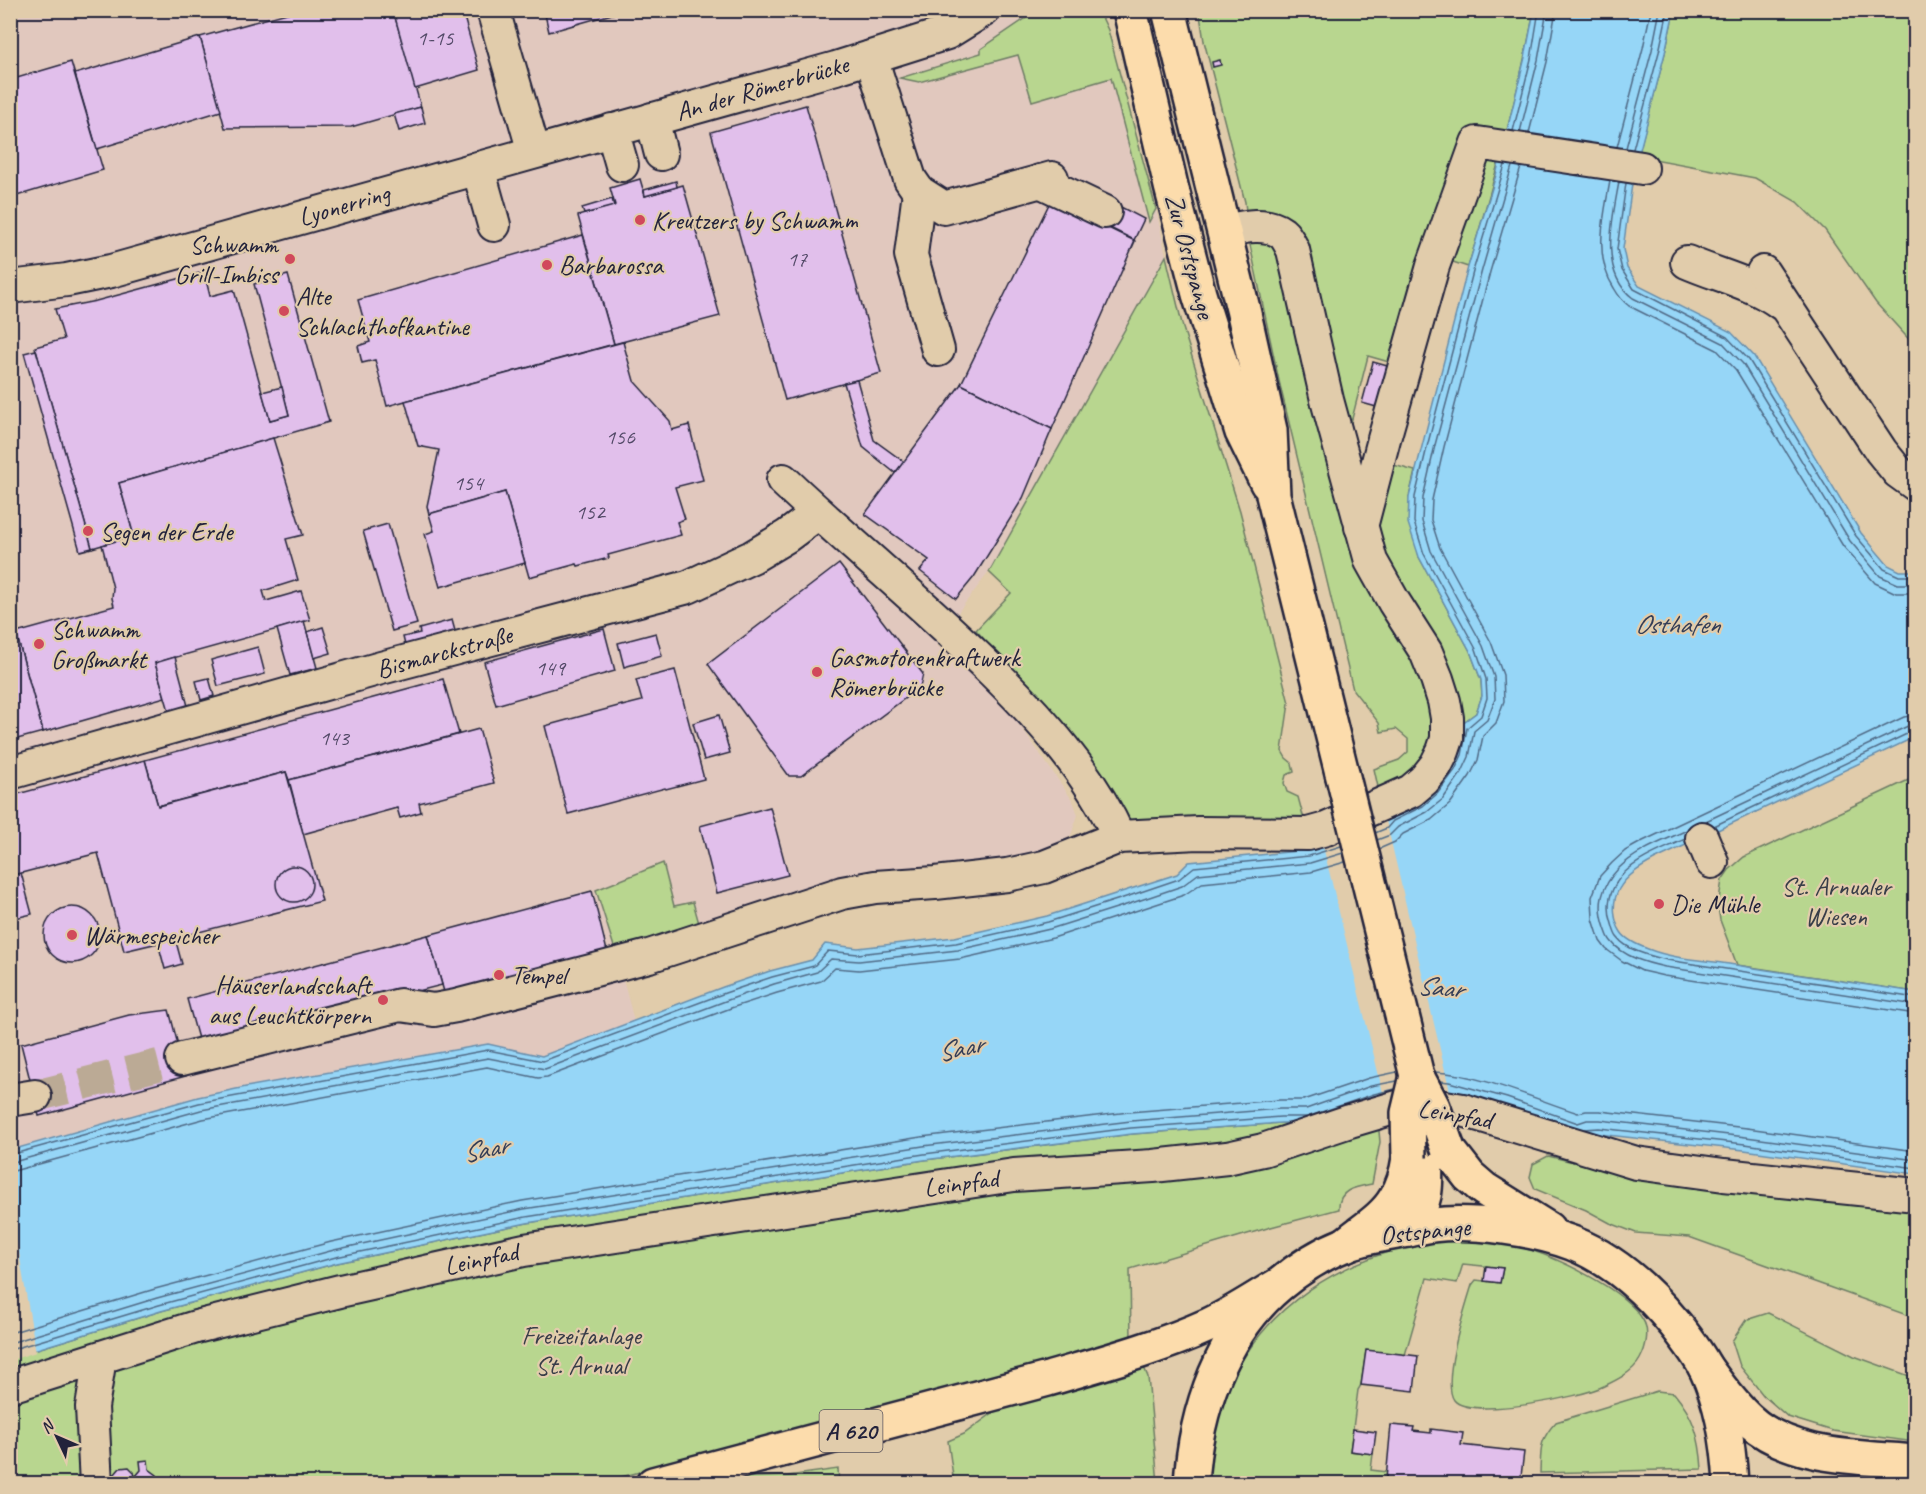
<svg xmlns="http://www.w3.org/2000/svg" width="1926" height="1494" font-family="Caveat,sans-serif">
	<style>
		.built { fill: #e1c8be }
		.green { fill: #b8d68f; stroke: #6d7c65; stroke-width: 1.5 }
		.water { fill: #96d6f7; stroke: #688eac; stroke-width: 1.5 }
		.pier { fill: #e1ccab }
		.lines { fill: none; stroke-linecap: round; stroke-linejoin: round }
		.shore { stroke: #506a86; stroke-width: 1.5 }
		.building { fill: #e1bfeb; stroke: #22223b; stroke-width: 1.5 }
		.minor-tunnel { stroke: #bbaa95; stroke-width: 32; stroke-dasharray: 32 16; stroke-linecap: butt }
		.minor-casing { stroke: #22223b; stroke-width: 36 }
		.major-casing { stroke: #22223b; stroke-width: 38 }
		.highway-casing { stroke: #22223b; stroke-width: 38 }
		.minor { stroke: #e1ccab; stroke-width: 32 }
		.major { stroke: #fcdcac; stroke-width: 33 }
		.highway { stroke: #fcdcac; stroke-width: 33 }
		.major-bridge-casing { stroke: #22223b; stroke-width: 38; stroke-linecap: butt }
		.highway-bridge-casing { stroke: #22223b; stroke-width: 38; stroke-linecap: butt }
		.major-bridge { stroke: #fcdcac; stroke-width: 33 }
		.highway-bridge { stroke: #fcdcac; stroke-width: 33 }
		.poi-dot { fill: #d1495b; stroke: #e1ccab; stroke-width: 2 }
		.labels { text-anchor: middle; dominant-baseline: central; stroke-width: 4.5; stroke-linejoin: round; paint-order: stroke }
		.number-label { font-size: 22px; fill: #524967 }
		.shield { fill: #e1ccab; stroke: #5b555d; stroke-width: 1.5 }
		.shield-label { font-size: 24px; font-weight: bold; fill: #22223b }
		.street-label { font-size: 26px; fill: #22223b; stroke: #e1ccab }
		.poi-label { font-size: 26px; fill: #22223b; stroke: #e1ccab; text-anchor: start }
		.park-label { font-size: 26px; fill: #383d48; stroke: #e1ccab }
		.water-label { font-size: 27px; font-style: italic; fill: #333d57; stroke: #e1ccab }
	</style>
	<rect width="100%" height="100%" fill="#e1ccab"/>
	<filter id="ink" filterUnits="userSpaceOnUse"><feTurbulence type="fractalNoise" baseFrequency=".0167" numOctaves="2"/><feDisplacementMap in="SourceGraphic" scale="12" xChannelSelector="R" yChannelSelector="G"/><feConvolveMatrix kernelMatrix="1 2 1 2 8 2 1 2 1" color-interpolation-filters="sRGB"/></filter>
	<g filter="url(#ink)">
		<path class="built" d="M11 11H1099L1156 209 1166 256 989 572 959 611 951 631 937 645 1007 707 1073 801 1078 815 1071 835 1058 846 1015 857 885 870 820 883 813 893 616 953 634 1021 542 1056 488 1044 246 1087 198 1097 11 1150Z"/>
		<g class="green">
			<path d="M1038 10 1099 11 1108 30 1156 209 1149 222 1111 78 1032 101 1018 55 919 82 900 78 981 53V49Z"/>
			<path d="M1217 10 1534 11C1518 97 1494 182 1468 267L1441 258 1396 364 1368 356 1351 423 1325 418 1436 703 1428 761 1380 796 1374 769 1399 760 1408 752V739L1396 729 1381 732 1379 723 1353 690 1279 381 1249 240 1245 202 1204 41 1200 15Z"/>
			<path d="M1674 11H1915V346L1876 303 1825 230 1797 202 1755 178 1638 156 1665 53Z"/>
			<path d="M1166 256 1183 328 1240 511 1289 703 1282 751 1286 758 1292 763 1294 772 1286 775 1284 783 1287 792 1298 797 1305 823H1131L1119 815 1042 706 976 630 1011 593 989 572Z"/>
			<path d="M1390 464 1415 471 1409 497 1419 557 1470 651 1481 680 1482 696 1476 713 1461 724 1377 554 1373 511Z"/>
			<path d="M1915 777V992L1737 965 1720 920 1718 906 1722 880 1729 870 1744 857Z"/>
			<path d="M663 863 674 906 693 902 700 927 616 953 596 890Z"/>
			<path d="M1376 1099 1380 1142 1372 1184C1356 1187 1338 1189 1339 1209L1271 1227 1130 1269 1131 1339 599 1483 11 1484V1357L161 1311 337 1263 527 1223 924 1160 1132 1134 1281 1123H1308Z"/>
			<path d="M1548 1156 1586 1165 1915 1209V1318L1689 1237 1636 1233 1610 1223 1586 1210 1535 1189 1530 1177 1533 1164Z"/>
			<path d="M1452 1239C1475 1241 1497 1242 1519 1247 1553 1255 1625 1289 1643 1320 1650 1331 1646 1348 1640 1359 1633 1372 1617 1380 1604 1386 1583 1397 1469 1420 1454 1400 1441 1382 1465 1308 1472 1285L1476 1280 1500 1283 1503 1268 1463 1264 1457 1283 1427 1278 1405 1355 1366 1351 1361 1385 1358 1390 1350 1451 1373 1454 1371 1470 1387 1472 1386 1479 1427 1483H1372V1478L1314 1484H1209C1211 1459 1212 1435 1219 1411 1253 1306 1347 1251 1452 1239Z"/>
			<path d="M1768 1313 1854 1356 1915 1378V1442L1833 1431 1788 1417 1763 1395 1740 1366 1732 1341 1746 1320Z"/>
			<path d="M1143 1365 1148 1377 1158 1483H1166H954L948 1441 964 1434 1005 1404Z"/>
			<path d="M1657 1391 1674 1393C1694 1417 1700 1437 1702 1469L1540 1473C1541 1449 1539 1440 1556 1422Z"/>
			<path d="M838 1469 839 1483 706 1484 726 1478 788 1476Z"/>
		</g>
		<path class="water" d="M1534 11H1674L1665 53 1633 177 1623 249 1627 268 1639 286 1731 332 1754 356 1861 533 1888 565 1900 571H1915V737L1654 860C1641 867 1627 875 1619 889 1612 901 1613 920 1621 932 1626 940 1640 946 1648 949 1673 959 1703 960 1729 964 1791 974 1853 983 1915 992V1174L1744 1150 1589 1133 1503 1111 1308 1123H1281L1132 1134 924 1160 527 1223 337 1263 161 1311 11 1357V1150L198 1097 246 1087 488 1044 542 1056 723 987 770 971 812 960 825 944 858 948 955 937 1047 916 1177 874 1189 862 1308 850 1357 835 1461 724 1476 713 1482 696 1481 680 1470 651 1419 557 1408 523 1409 497 1468 267 1496 175 1525 57Z"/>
		<g class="pier">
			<path d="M1385 816 1452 1100 1385 1101 1322 842Z"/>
			<path d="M11 1206 36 1352 11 1360 10 1356Z"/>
		</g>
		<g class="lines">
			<g class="shore">
				<path d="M1513 131 1531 59 1539 10"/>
				<path d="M1520 132 1538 60 1547 10"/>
				<path d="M1529 133 1547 62 1556 10"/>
				<path d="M1617 147 1643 48 1651 10"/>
				<path d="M1626 148 1652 50 1660 10"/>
				<path d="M1633 149 1659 52 1668 10"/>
				<path d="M1610 181C1604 216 1593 256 1614 288 1618 295 1622 301 1629 306L1717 350 1736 370 1843 546 1875 583 1896 593H1916"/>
				<path d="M1619 182C1613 217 1598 272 1633 298L1723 343 1743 364 1850 541 1880 576 1898 584H1916"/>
				<path d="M1626 183 1617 249 1622 270 1634 289 1727 337 1749 360 1856 536 1884 569 1899 576H1916"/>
				<path d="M1916 715 1904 717 1643 841 1625 851 1612 863 1600 876 1592 897 1593 919 1600 941 1606 949 1622 961 1642 971 1664 976 1916 1014"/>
				<path d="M1706 821 1908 726 1916 724"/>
				<path d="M1714 826 1911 732H1916"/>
				<path d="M1687 830C1664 841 1637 850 1618 869 1601 887 1597 905 1605 928 1607 933 1608 938 1611 941 1623 957 1647 963 1665 967L1916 1005"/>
				<path d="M1375 833 1387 828 1393 821 1423 806 1437 794 1455 770 1462 755 1467 728 1481 716 1487 698 1486 679 1476 649 1424 554 1414 522 1415 497 1428 443 1474 268 1505 165"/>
				<path d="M1685 839C1665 849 1641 857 1624 873 1610 888 1605 904 1612 924 1613 927 1614 933 1617 937 1627 951 1651 956 1667 960L1916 998"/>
				<path d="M1377 840 1390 835 1398 827 1427 812 1443 799 1462 772 1469 757 1474 731 1487 720 1495 699 1494 677 1483 646 1431 551 1422 521 1423 498 1435 445 1482 270 1512 166"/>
				<path d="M1379 849 1395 842 1403 834 1431 820 1450 804 1470 776 1478 760 1483 736 1496 723 1504 701 1503 675 1491 642 1440 548 1431 520 1432 500 1444 447 1490 272 1521 167"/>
				<path d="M1435 1072C1479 1074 1535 1099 1578 1113L1586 1111H1600L1747 1128 1916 1151"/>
				<path d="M1440 1081 1449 1082 1507 1098 1578 1123 1587 1120H1600L1746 1137 1916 1160"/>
				<path d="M1584 1129 1599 1128 1745 1144 1916 1168"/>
				<path d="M10 1155 199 1103 488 1050 543 1061 725 993 772 977 814 966 828 951 858 954 956 943 1048 922 1123 898 1179 879 1194 867 1309 856 1341 846"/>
				<path d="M10 1163 201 1110 488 1058 545 1069 728 1000 774 984 817 972 831 959 859 961 958 950 1050 929 1126 905 1182 886 1198 874 1310 863 1343 853"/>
				<path d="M10 1172 203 1119 487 1067 538 1078 547 1077 731 1008 777 993 821 981 835 968 859 970 960 959 1053 938 1184 895 1202 883 1311 872 1345 862"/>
				<path d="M10 1333 155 1289 331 1242 522 1201 921 1137 1129 1112 1280 1100H1304L1369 1078 1397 1072"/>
				<path d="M10 1343 157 1298 334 1250 524 1209 923 1146 1131 1121 1280 1109H1306L1371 1086 1397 1081"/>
				<path d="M10 1350 159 1305 336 1257 526 1217 924 1154 1131 1128 1281 1117H1307L1374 1094 1395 1089"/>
			</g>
		</g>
		<g class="building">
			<path d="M298 10H393L421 107 351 127 225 128 200 37Z"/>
			<path d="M393 10H462L479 70 415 89Z"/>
			<path d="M544 10H626L549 32Z"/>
			<path d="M200 37 221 111 97 149 75 74Z"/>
			<path d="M1220 60 1221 65 1213 67 1212 62Z"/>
			<path d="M71 62 103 170 10 198V80Z"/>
			<path d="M806 105 881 373 785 400 711 132Z"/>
			<path d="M421 107 425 123 399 131 394 114Z"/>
			<path d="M640 179 645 196 683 185 720 316 614 344 578 216 615 205 610 188Z"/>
			<path d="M676 181 677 187 645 196 644 190Z"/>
			<path d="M612 199 614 206 584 214 582 208Z"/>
			<path d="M1051 200 1135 241 1052 429 961 384Z"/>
			<path d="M1115 204 1144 219 1134 240 1104 225Z"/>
			<path d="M583 235 614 344 387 406 375 360 362 363 358 346 370 342 358 300Z"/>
			<path d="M204 272 210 296 234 290 270 420 289 415 254 284 288 275 329 422 119 483 134 536 92 548 35 347 64 339 55 309 96 301Z"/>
			<path d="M623 342 634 381 670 421 672 430 689 425 703 480 675 487 685 519 677 522 681 535 608 555 609 558 578 566 577 564 529 577 505 492 429 514 427 506 439 450 418 446 405 401Z"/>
			<path d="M36 350 92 548 80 551 24 353Z"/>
			<path d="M1373 362 1391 367 1380 408 1362 403Z"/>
			<path d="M857 380 874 440 904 462 895 473 863 447 844 383Z"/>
			<path d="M961 384 1052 429 1023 498 974 577 956 599 920 571 929 560 865 514Z"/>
			<path d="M282 387 289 415 270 420 262 392Z"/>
			<path d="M273 438 303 535 286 539 298 580 263 591 266 601 301 591 310 620 155 663 165 697 43 732 16 633 114 606 112 598 113 588 102 545 134 536 119 483Z"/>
			<path d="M505 492 525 563 440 587 425 534 434 531 429 514Z"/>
			<path d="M388 524 417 624 392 631 363 531Z"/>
			<path d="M839 564 923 674 920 687 801 776H789L708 664Z"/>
			<path d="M12 618 43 732 10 741V619Z"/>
			<path d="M452 620 455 631 405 645 403 637 420 633 419 629Z"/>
			<path d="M304 621 317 668 290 675 277 629Z"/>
			<path d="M323 627 331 653 314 658 307 632Z"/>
			<path d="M604 629 615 671 496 705 484 662Z"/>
			<path d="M656 633 662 656 624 667 618 643Z"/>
			<path d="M258 647 265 674 218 686 211 660Z"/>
			<path d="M175 657 188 706 169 711 155 663Z"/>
			<path d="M675 670 704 779 666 789 665 788 568 814 545 726 622 705V706L642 701 636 680Z"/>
			<path d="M209 678 214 696 201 700 196 681Z"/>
			<path d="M443 679 459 734 289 780 286 772 158 806 145 760Z"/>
			<path d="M719 715 730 753 704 760 693 723Z"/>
			<path d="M479 729 494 783 419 803 421 812 400 818 397 808 303 834 289 780Z"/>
			<path d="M145 760 158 806 286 772 322 901 175 938 182 964 165 969 158 943 124 951 98 853 10 876V796Z"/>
			<path d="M770 807 788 875 717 893 700 826Z"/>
			<circle cx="294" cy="884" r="18"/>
			<path d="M21 873 32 914 11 919 10 876Z"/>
			<path d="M592 891 608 955 446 999 428 935Z"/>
			<circle cx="72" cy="935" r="28"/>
			<path d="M428 935 442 985 200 1046 187 999Z"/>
			<path d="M169 1010 186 1076 39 1116 21 1044 129 1015Z"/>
			<path d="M1486 1266 1503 1268 1500 1283 1484 1281Z"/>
			<path d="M1366 1350 1418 1356 1414 1391 1361 1385Z"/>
			<path d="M1391 1425 1414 1427 1413 1431 1431 1433V1429L1463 1433 1461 1445 1524 1452 1520 1484H1427L1386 1479Z"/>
			<path d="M1353 1429 1376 1432 1373 1454 1350 1451Z"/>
			<path d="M148 1460 149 1469 157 1475 158 1484H116L114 1482V1475L120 1468 129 1467 134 1472 135 1477 141 1470 140 1461Z"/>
		</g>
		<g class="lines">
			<path class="minor-tunnel" d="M35 1096 182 1059"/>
			<defs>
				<g id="minor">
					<path d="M493 10 534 152"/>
					<path d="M871 57 910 179 919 192 944 208 1052 178"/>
					<path d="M652 119 661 154"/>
					<path d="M612 130 622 165"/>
					<path d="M478 168 494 225"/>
					<path d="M1040 181 1105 212"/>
					<path d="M919 192 911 255 938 350"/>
					<path d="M1687 262C1719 276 1754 283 1782 304"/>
					<path d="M1763 272 1881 451 1898 472 1916 485"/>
					<path d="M10 287 67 280 111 271 836 68 947 33 984 10"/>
					<path d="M783 480C852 545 925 605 992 671 1042 720 1090 773 1119 837"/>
					<path d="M1361 527 1384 439 1433 266 1477 143 1642 168"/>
					<path d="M10 773 381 668 688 587 752 557 787 536 818 513"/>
					<path d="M1702 838 1712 862"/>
					<path d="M182 1059 400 1005 434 1010 456 1006 649 956 842 893 875 887 935 883 1007 875 1044 867 1119 837 1198 833 1308 834 1326 829 1411 791 1424 780 1436 765 1443 751 1447 739V718L1444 701 1437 679 1426 652 1394 602 1371 561 1327 400 1293 250C1290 244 1287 237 1282 233 1266 221 1242 227 1224 231"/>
					<path d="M10 1100 35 1096"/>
					<path d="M10 1386 196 1327 340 1291 524 1250 1014 1175 1153 1166 1227 1158 1263 1150 1350 1121 1404 1105 1439 1106 1463 1110 1636 1163 1724 1175 1916 1195"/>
					<path d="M96 1484 92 1407 100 1358"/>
				</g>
				<g id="major">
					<path d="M1130 10 1171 186 1199 294 1242 432 1267 483"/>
					<path d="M1169 10 1243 309 1270 430 1273 495 1342 773"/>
					<path d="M1448 1149 1469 1176 1484 1189 1548 1229"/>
					<path d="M1408 1230C1427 1201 1427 1188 1425 1155"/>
					<path d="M1191 1484C1195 1411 1222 1333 1279 1285 1298 1269 1321 1254 1344 1245 1361 1238 1379 1235 1397 1232 1409 1230 1421 1227 1433 1225 1472 1220 1535 1229 1572 1243 1613 1259 1648 1291 1675 1324 1686 1338 1698 1353 1706 1369 1722 1403 1729 1446 1731 1484"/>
				</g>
				<g id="highway">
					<path d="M1345 1245C1361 1231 1384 1218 1395 1199 1403 1187 1407 1172 1409 1158"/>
					<path d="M1705 1367C1719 1386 1732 1405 1749 1420 1791 1459 1862 1457 1916 1462"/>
					<path d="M653 1484 1048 1379C1102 1363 1158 1348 1209 1325 1233 1314 1255 1299 1277 1286"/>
				</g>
			</defs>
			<use href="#minor" class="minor-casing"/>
			<use href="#major" class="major-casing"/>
			<use href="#highway" class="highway-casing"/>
			<use href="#minor" class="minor"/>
			<use href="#major" class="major"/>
			<use href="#highway" class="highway"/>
			<defs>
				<g id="major-bridge">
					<path d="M1342 773 1417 1076 1420 1104"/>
					<path d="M1418 1078 1433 1107 1448 1149"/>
				</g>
				<path id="highway-bridge" d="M1409 1158 1408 1113 1417 1076"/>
			</defs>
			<use href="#major-bridge" class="major-bridge-casing"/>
			<use href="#highway-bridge" class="highway-bridge-casing"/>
			<use href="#major-bridge" class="major-bridge"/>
			<use href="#highway-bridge" class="highway-bridge"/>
		</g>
	</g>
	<g class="poi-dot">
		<circle cx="640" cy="220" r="6"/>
		<circle cx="290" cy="259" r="6"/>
		<circle cx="547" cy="265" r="6"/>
		<circle cx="284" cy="311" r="6"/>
		<circle cx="88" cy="531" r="6"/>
		<circle cx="39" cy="644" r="6"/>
		<circle cx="817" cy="672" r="6"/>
		<circle cx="1659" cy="904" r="6"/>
		<circle cx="72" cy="935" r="6"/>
		<circle cx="499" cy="975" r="6"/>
		<circle cx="383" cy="1000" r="6"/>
	</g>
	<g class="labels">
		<g class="number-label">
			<text x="435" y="38">1-15</text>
			<text x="797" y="259">17</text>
			<text x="620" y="437">156</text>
			<text x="468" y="483">154</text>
			<text x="590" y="512">152</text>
			<text x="550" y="668">149</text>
			<text x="334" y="738">143</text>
		</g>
		<rect class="shield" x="819.5" y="1410" width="63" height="42" rx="4.5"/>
		<g class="shield-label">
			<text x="851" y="1431">A 620</text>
		</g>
		<g class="street-label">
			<text transform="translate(762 88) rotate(-16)">An der Römerbrücke</text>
			<text transform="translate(344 205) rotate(-16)">Lyonerring</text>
			<text transform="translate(1190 256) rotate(75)">Zur Ostspange</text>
			<text transform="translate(444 652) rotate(-15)">Bismarckstraße</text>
			<text transform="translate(1455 1114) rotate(10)">Leinpfad</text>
			<text transform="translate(961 1183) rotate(-8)">Leinpfad</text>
			<text transform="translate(1425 1231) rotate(-6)">Ostspange</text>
			<text transform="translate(481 1259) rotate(-12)">Leinpfad</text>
		</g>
		<g class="poi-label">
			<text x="652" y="220">Kreutzers by Schwamm</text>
			<text x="278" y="244" text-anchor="end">Schwamm<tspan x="278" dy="30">Grill-Imbiss</tspan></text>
			<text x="559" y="265">Barbarossa</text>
			<text x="296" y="296">Alte<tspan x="296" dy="30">Schlachthofkantine</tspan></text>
			<text x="100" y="531">Segen der Erde</text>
			<text x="51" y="629">Schwamm<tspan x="51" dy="30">Großmarkt</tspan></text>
			<text x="829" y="657">Gasmotorenkraftwerk<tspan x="829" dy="30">Römerbrücke</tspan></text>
			<text x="1671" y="904">Die Mühle</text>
			<text x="84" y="935">Wärmespeicher</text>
			<text x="511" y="975">Tempel</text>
			<text x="371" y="985" text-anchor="end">Häuserlandschaft<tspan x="371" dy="30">aus Leuchtkörpern</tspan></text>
		</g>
		<g class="park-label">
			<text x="1836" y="886">St. Arnualer<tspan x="1836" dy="30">Wiesen</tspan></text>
			<text x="581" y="1335">Freizeitanlage<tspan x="581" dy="30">St. Arnual</tspan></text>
		</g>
		<g class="water-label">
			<text x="1677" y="624">Osthafen</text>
			<text transform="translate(1440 987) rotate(5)">Saar</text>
			<text transform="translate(960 1048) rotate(-12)">Saar</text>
			<text transform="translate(485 1149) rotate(-12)">Saar</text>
		</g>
	</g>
	<rect width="1926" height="1494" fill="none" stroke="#e1ccab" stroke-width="36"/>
	<rect x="18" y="18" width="1890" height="1458" fill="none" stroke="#22223b" stroke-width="2" filter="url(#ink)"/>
	<g transform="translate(57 1437) rotate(314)" stroke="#e1ccab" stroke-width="4.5" paint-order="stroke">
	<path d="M0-4.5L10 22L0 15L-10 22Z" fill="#22223b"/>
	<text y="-9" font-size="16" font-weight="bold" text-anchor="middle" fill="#22223b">N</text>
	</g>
</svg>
